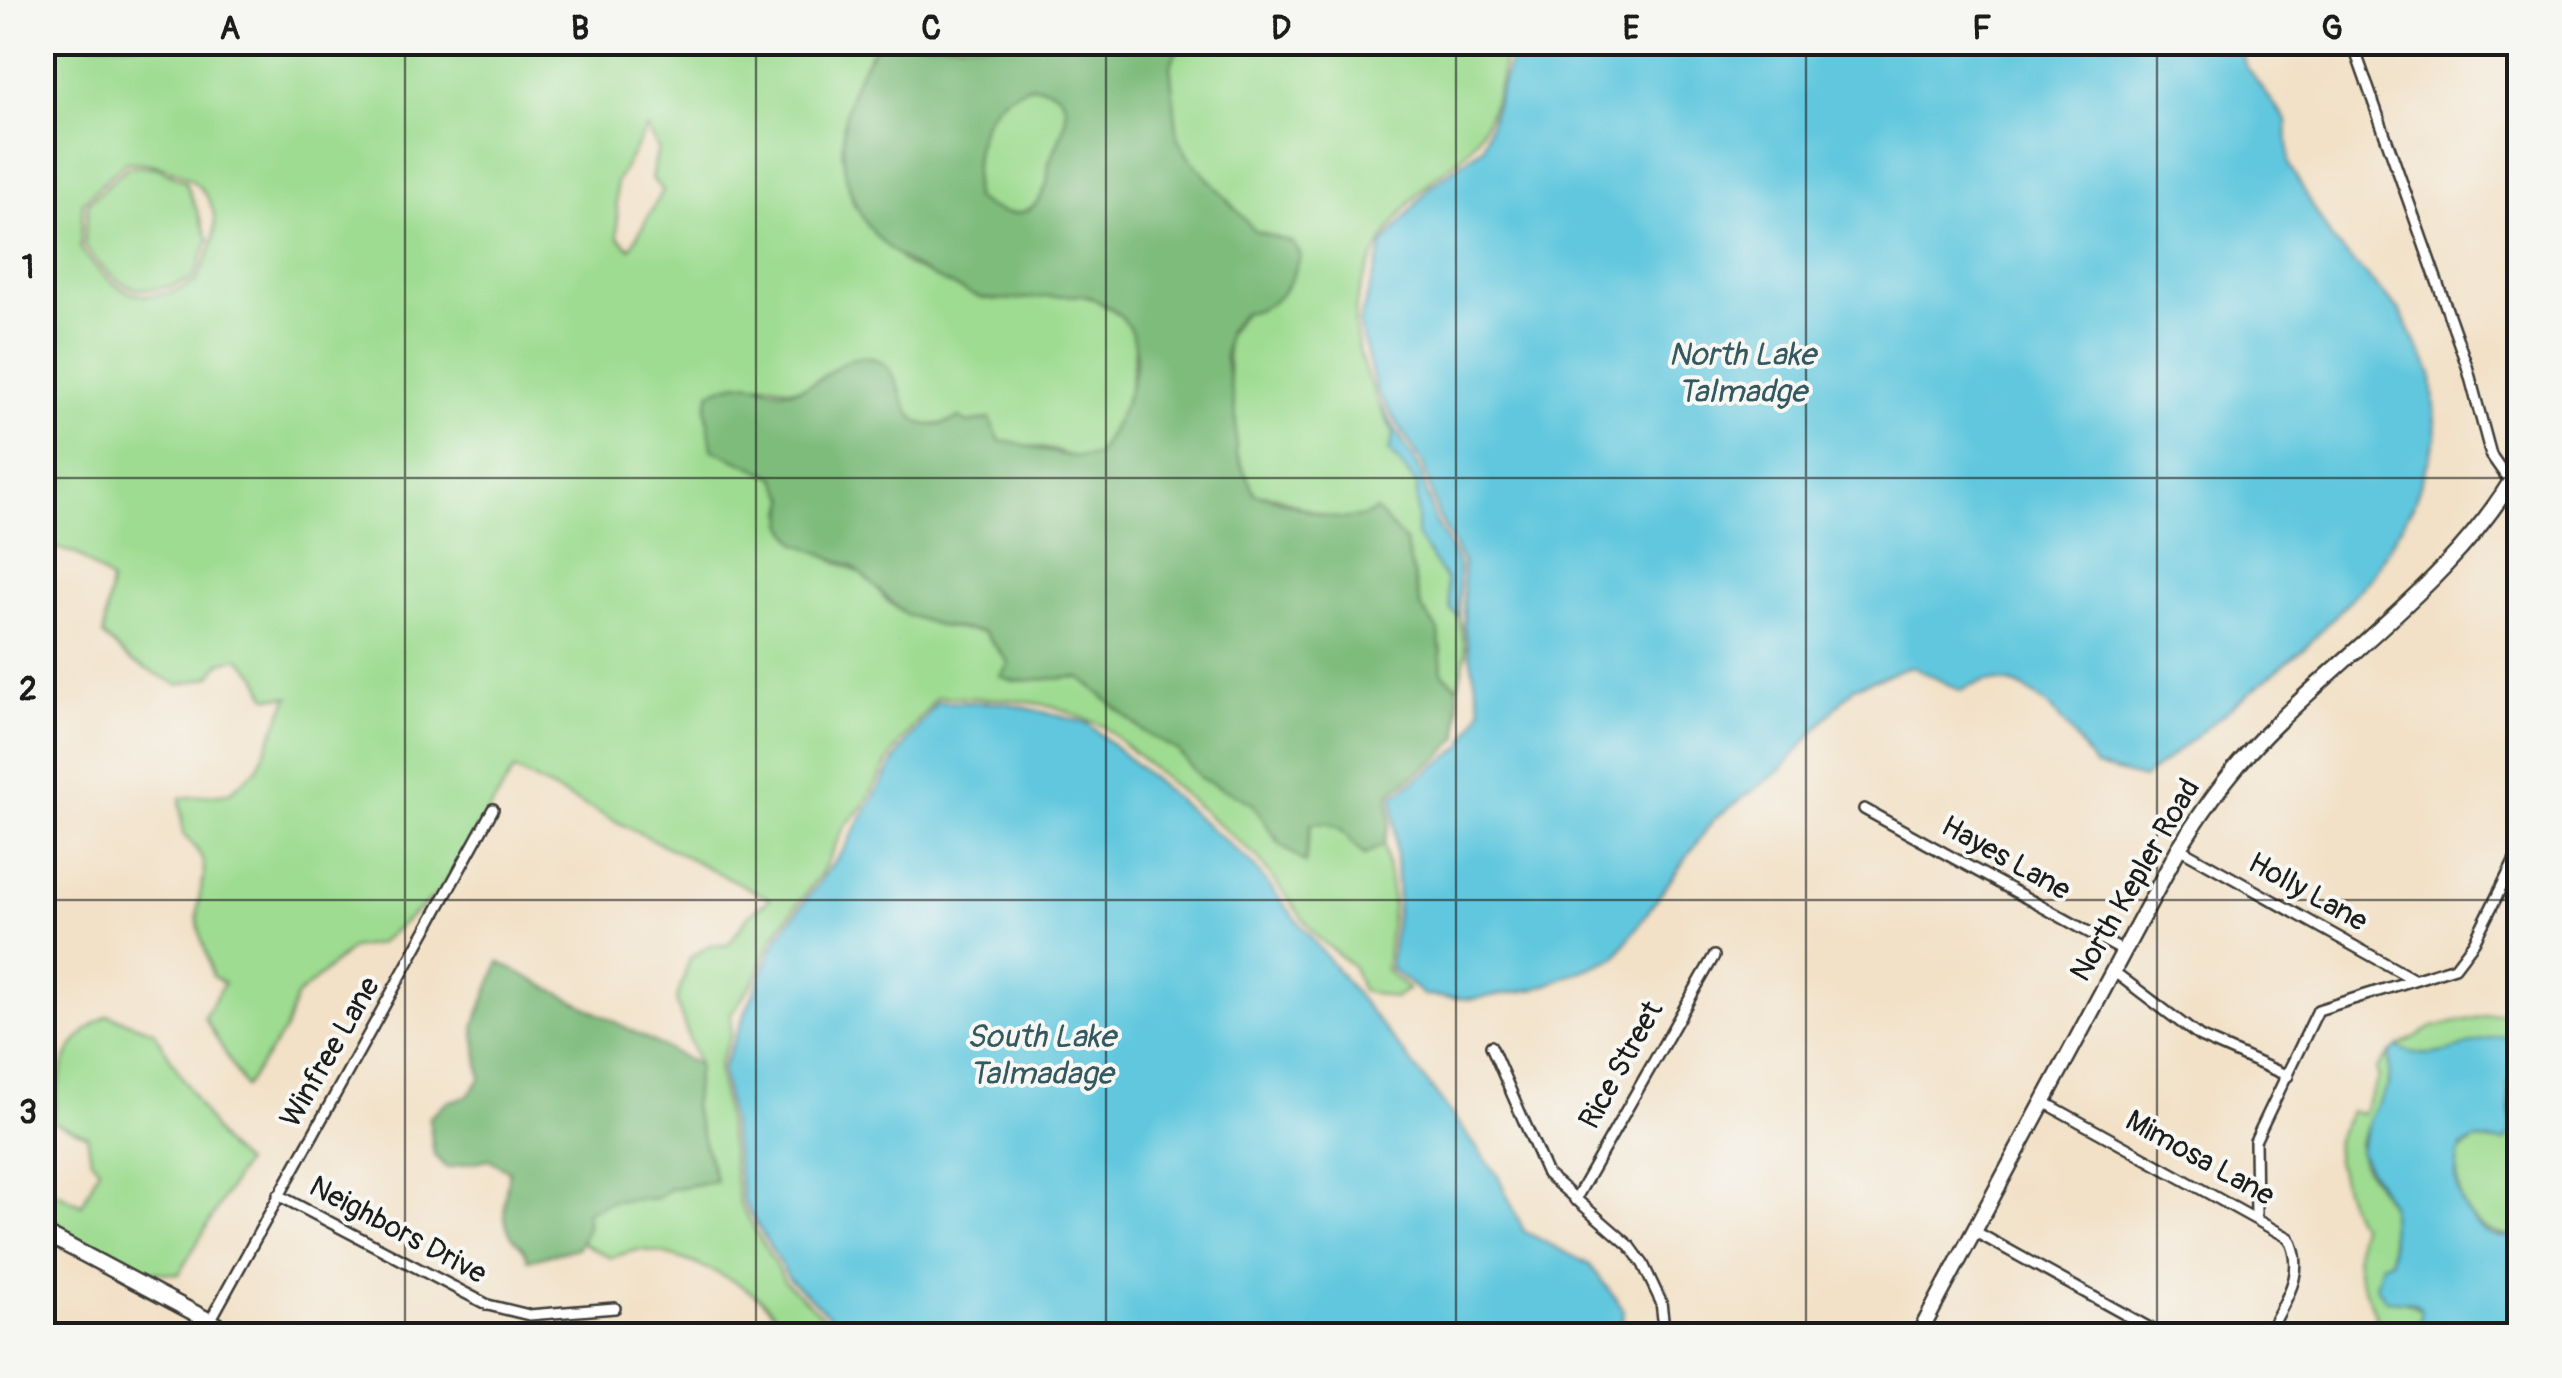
<svg xmlns="http://www.w3.org/2000/svg" width="2562" height="1378" font-family="Pangolin,sans-serif">
	<style>
		.green { fill: #9edc91; stroke: #5d7c56; stroke-width: 2.5; fill-rule: evenodd }
		.forest { fill: #7ebc7b; stroke: #4d6c4c; stroke-width: 2.5; fill-rule: evenodd }
		.water { fill: #61c7de; stroke: #3e727d; stroke-width: 2.5 }
		.lines { fill: none; stroke-linecap: round; stroke-linejoin: round }
		.street-casing { stroke: #3c3a36; stroke-width: 14 }
		.secondary-casing { stroke: #3c3a36; stroke-width: 19 }
		.street { stroke: #fff; stroke-width: 9 }
		.secondary { stroke: #fff; stroke-width: 14 }
		.grid { fill: none; stroke: #1c1c1c; stroke-width: 2.5; stroke-opacity: 0.55 }
		.labels { text-anchor: middle; dominant-baseline: central; stroke-width: 8; stroke-linejoin: round; paint-order: stroke }
		.street-label { font-size: 30px; fill: #1c1c1c; stroke: #f6f6f2 }
		.water-label { font-size: 32px; font-style: italic; fill: #345860; stroke: #f6f6f2 }
		.neatline { fill: none; stroke: #1c1c1c; stroke-width: 4 }
		.grid-label { font-size: 32px; text-anchor: middle; font-weight: bold; fill: #1c1c1c }
	</style>
	<rect width="100%" height="100%" fill="#f6f6f2"/>
	<filter id="ink" filterUnits="userSpaceOnUse"><feTurbulence type="fractalNoise" baseFrequency=".01" numOctaves="2"/><feDisplacementMap in="SourceGraphic" scale="20" xChannelSelector="R" yChannelSelector="G"/><feConvolveMatrix kernelMatrix="1 2 1 2 8 2 1 2 1" color-interpolation-filters="sRGB"/></filter>
	<filter id="wash" filterUnits="userSpaceOnUse"><feTurbulence type="fractalNoise" baseFrequency=".0048" numOctaves="4" result="noise"/><feDisplacementMap in="SourceGraphic" scale="40" xChannelSelector="R" yChannelSelector="G"/><feGaussianBlur stdDeviation="2.25" result="paint"/><feColorMatrix in="noise" values="0 0 0 0 0 0 0 0 0 0 0 0 0 0 0 0 0 1.4 0 .05"/><feComposite in="paint" operator="in"/></filter>
	<g filter="url(#wash)">
		<rect width="100%" height="100%" fill="#f2e1c7"/>
		<g class="green">
			<path d="M42 43H880L870 54 842 149 846 176 854 205 905 264 983 299 1079 295 1094 299 1128 321 1136 340 1130 386 1124 409 1098 454 1079 460 1053 450 999 441 959 418C890 449 912 369 871 358 846 351 824 382 801 388 788 392 776 383 763 384 746 384 722 401 706 408L712 448 775 477 787 499 783 514 827 557 869 578 886 600 905 614 940 626 984 632 1009 664 1001 676 1014 681 1080 677 1143 731 1178 751 1191 768 1252 803 1280 844 1305 861 1311 824C1343 819 1344 837 1364 855L1384 844 1393 901 1386 970 1408 989 1394 998 1362 991 1353 967 1316 936 1257 857 1103 726 1053 706 1007 699 937 697 895 750 863 807 845 826 822 872 773 937 754 981 731 1014V1035L718 1067 739 1202 785 1282 843 1335H759L774 1314C754 1283 676 1252 642 1250 633 1249 620 1255 611 1258L581 1242 587 1211 612 1201 658 1198 669 1189 716 1181 693 1107 698 1065 676 1001 690 958 710 945H728L749 915 770 899 514 770 440 892 378 944 352 948 296 997 285 1030 245 1087 204 1017 224 983 212 976C210 956 200 942 198 922 194 882 222 871 183 834L180 798 229 793 257 769 289 697H267L256 674 238 658 222 662 210 677 179 685 132 662 103 636 111 581 77 554 43 544ZM647 128 658 149 651 178 663 190 630 249 618 237 616 183ZM125 162C173 161 228 187 212 245 208 257 201 270 196 282 141 310 115 293 80 248L83 202Z"/>
			<path d="M1180 43H1501C1509 74 1489 125 1468 150 1457 163 1439 173 1427 185 1395 215 1352 280 1355 326 1358 364 1377 401 1394 434L1389 450 1418 485V536L1446 580 1451 610 1459 617 1466 653 1458 687 1442 673 1439 632 1421 607 1405 541 1364 518 1331 519 1277 497 1254 494 1236 454 1226 338 1293 243 1255 231 1188 156 1178 138 1170 67Z"/>
			<path d="M1031 86C1085 88 1064 130 1050 160 1047 167 1049 175 1047 183 1033 225 1001 216 974 198 975 151 975 101 1031 86Z"/>
			<path d="M127 167H156L185 181 209 240 193 279C138 300 120 291 84 246L88 203Z"/>
			<path d="M2499 1013 2519 1020V1045C2492 1022 2442 1072 2398 1047L2433 1027Z"/>
			<path d="M108 1015 154 1031 222 1143 244 1163 179 1274 141 1271 43 1224V1206L55 1192 82 1205 99 1168 91 1159 87 1135 53 1122C59 1072 62 1042 108 1015Z"/>
			<path d="M2390 1053 2389 1085 2359 1143 2362 1163 2390 1204 2391 1261 2400 1299 2420 1309 2421 1328 2417 1335H2382C2369 1284 2348 1285 2360 1224 2349 1212 2333 1156 2336 1140 2339 1131 2347 1120 2351 1111L2363 1113 2379 1077 2376 1070Z"/>
			<path d="M2519 1069V1237C2468 1235 2453 1201 2458 1153L2475 1140 2495 1142 2513 1119 2508 1085Z"/>
		</g>
		<g class="forest">
			<path d="M880 42 1180 43 1170 67 1178 138 1188 156 1255 231 1293 243 1301 255C1290 287 1278 308 1243 313L1228 331 1225 357 1236 415V454L1255 494C1294 500 1339 534 1376 510L1405 541 1421 607 1439 632 1442 673 1458 687 1459 737 1440 757 1389 794 1390 822 1384 844 1365 855C1344 838 1343 819 1311 824L1305 863 1280 844 1252 803 1200 778 1178 751 1143 731 1080 677 1014 681 1000 676 1009 663 984 632 940 626 905 614 852 566 796 543 784 524 787 499 775 477 712 449 706 408 710 393C755 369 764 397 800 389 824 383 844 351 871 358 914 368 889 449 959 418L968 423 990 419 1000 441C1032 443 1069 464 1098 454 1123 411 1164 339 1107 306 1099 302 1089 295 1079 295 1056 295 1002 303 981 298 970 295 957 287 946 283 894 259 856 230 845 170 838 124 849 79 880 42ZM1031 86C1085 88 1064 131 1050 160 1047 167 1049 175 1047 183 1033 225 1001 217 974 198 974 151 975 101 1031 86Z"/>
			<path d="M499 962 698 1065 693 1107 716 1181 669 1189 658 1198 613 1201 587 1211V1228L578 1248 528 1260C525 1248 521 1247 514 1239 498 1220 506 1193 509 1171L489 1159 447 1168 434 1155 429 1118 446 1102 468 1096 481 1078 474 1027Z"/>
		</g>
		<g class="water">
			<path d="M1515 43H2239L2246 67 2287 121 2289 165 2333 241 2399 310 2432 374 2436 438 2413 506 2372 576 2306 647 2143 779 2094 766C2067 722 2020 656 1961 691L1912 666 1854 687 1780 771 1714 819 1615 958 1536 989 1473 999 1425 996 1390 968 1398 901 1393 796 1462 747 1481 709 1464 626 1463 563 1438 515 1423 464 1376 390 1359 323 1383 245 1429 188 1483 147Z"/>
			<path d="M1380 405 1419 467 1434 518 1459 565V617L1451 610 1446 580 1417 536V485L1389 450 1394 434Z"/>
			<path d="M937 702 1006 703 1087 723 1251 863 1430 1086 1498 1176 1524 1231 1590 1265 1624 1310 1620 1335H851L789 1279 743 1201 722 1069 776 940 844 849 899 753Z"/>
			<path d="M2503 1036 2519 1045V1069L2508 1085 2512 1132 2504 1142 2475 1140 2462 1147C2447 1176 2462 1225 2495 1236 2502 1238 2512 1236 2519 1237V1335H2417L2421 1328 2420 1308 2413 1302 2387 1300 2376 1286 2382 1263 2391 1260 2390 1204 2359 1152 2370 1118 2389 1085 2390 1053 2398 1047C2435 1067 2467 1040 2503 1036Z"/>
		</g>
	</g>
	<g filter="url(#ink)">
		<g class="lines">
			<defs>
				<g id="street">
					<path d="M2352 42 2467 366 2491 455 2510 482"/>
					<path d="M1864 809 2123 951"/>
					<path d="M2179 848 2413 979"/>
					<path d="M2113 971 2200 1037 2288 1076"/>
					<path d="M1491 1046 1547 1174 1630 1246 1643 1264 1661 1302 1665 1336"/>
					<path d="M2044 1102 2289 1238C2308 1273 2283 1303 2267 1336"/>
					<path d="M278 1195 488 1305 529 1315 615 1308"/>
					<path d="M1575 1200 1714 956"/>
					<path d="M2256 1216 2255 1141 2318 1010 2455 967 2474 942 2520 850"/>
					<path d="M1974 1231 2164 1336"/>
					<path d="M210 1321 493 809"/>
				</g>
				<g id="secondary">
					<path d="M42 1232 238 1336"/>
					<path d="M1918 1336 2179 848C2208 802 2238 760 2278 722 2360 641 2463 569 2520 466"/>
				</g>
			</defs>
			<use href="#street" class="street-casing"/>
			<use href="#secondary" class="secondary-casing"/>
			<use href="#street" class="street"/>
			<use href="#secondary" class="secondary"/>
		</g>
	</g>
	<path class="grid" d="M405 42V1336M756 42V1336M1106 42V1336M1456 42V1336M1806 42V1336M2157 42V1336M42 478H2520M42 900H2520"/>
	<g class="labels">
		<g class="street-label">
			<text transform="translate(2006 858) rotate(29)">Hayes Lane</text>
			<text transform="translate(2135 880) rotate(-60)">North Kepler Road</text>
			<text transform="translate(2308 892) rotate(29)">Holly Lane</text>
			<text transform="translate(330 1052) rotate(-60)">Winfree Lane</text>
			<text transform="translate(1621 1065) rotate(-61)">Rice Street</text>
			<text transform="translate(2200 1158) rotate(29)">Mimosa Lane</text>
			<text transform="translate(398 1230) rotate(28)">Neighbors Drive</text>
		</g>
		<g class="water-label">
			<text x="1742" y="355">North Lake<tspan x="1742" dy="37">Talmadge</tspan></text>
			<text x="1041" y="1037">South Lake<tspan x="1041" dy="37">Talmadage</tspan></text>
		</g>
	</g>
	<rect width="2562" height="1378" fill="none" stroke="#f6f6f2" stroke-width="110"/>
	<rect x="55" y="55" width="2452" height="1268" class="neatline"/>
	<g class="grid-label">
		<text x="230" y="39">A</text>
		<text x="580" y="39">B</text>
		<text x="931" y="39">C</text>
		<text x="1281" y="39">D</text>
		<text x="1631" y="39">E</text>
		<text x="1982" y="39">F</text>
		<text x="2332" y="39">G</text>
		<text x="28" y="278">1</text>
		<text x="28" y="700">2</text>
		<text x="28" y="1123">3</text>
	</g>
</svg>
